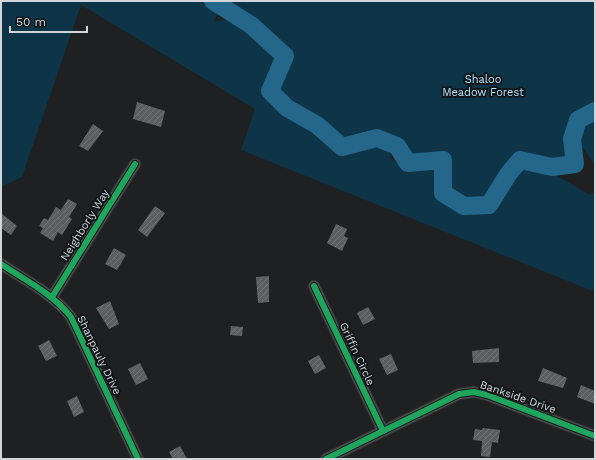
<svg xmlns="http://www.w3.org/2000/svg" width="596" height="460" font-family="'Work Sans',sans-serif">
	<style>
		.green { fill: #0e3448; fill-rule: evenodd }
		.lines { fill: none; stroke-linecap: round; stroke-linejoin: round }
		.river { stroke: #24678b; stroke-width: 18 }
		.building { fill: url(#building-hatch) }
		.minor-casing { stroke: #383b3c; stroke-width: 12 }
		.minor { stroke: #4e5052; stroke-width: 10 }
		.cycleway-casing { stroke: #12171a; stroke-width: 8 }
		.cycleway { stroke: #20a55d; stroke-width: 6 }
		.labels { text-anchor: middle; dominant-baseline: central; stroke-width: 4; stroke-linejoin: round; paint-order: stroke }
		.park-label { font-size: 11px; fill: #b6e2fd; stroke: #12171a }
		.street-label { font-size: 11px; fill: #d2d6d8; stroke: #12171a }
	</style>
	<defs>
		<pattern id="building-hatch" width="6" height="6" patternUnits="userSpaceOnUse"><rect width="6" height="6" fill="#5c5e60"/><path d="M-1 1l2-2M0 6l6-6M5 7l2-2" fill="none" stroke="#727476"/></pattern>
	</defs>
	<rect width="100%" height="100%" fill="#1e2022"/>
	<g class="green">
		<path d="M1 1H595V111L578 120 572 139 575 164 552 167 537 164 590 195 595 192V292L241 150 255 109 81 5 22 177 1 187ZM219 5 251 25 252 27H251L238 19 215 21ZM279 50 285 56 278 72 275 59ZM393 145 397 146 408 163 419 162 412 166 401 160 396 162 391 159 389 151ZM437 160H443V187L439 175ZM508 173C509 186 501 199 490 205ZM489 205C483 210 472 212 465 207Z"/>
		<path d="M595 114V167C590 154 574 143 577 127Z"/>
	</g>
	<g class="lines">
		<path class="river" d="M213 1 251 25 285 56 270 91 287 108 317 125 342 147 377 138 397 146 408 163 443 160V193L464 206 489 205 509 173 520 160 552 167 575 164 572 139 578 120 595 111"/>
	</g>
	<g class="building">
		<path d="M137 102 165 111 161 127 133 119Z"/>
		<path d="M93 124 103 131 88 151 79 146Z"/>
		<path d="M68 199 77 204 69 217 72 219 62 235 58 232 53 241 40 233 43 228 39 226 44 218 48 220 56 207 61 210Z"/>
		<path d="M155 206 165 213 147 237 138 230Z"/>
		<path d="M1 213 17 226 11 235 1 228Z"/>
		<path d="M336 224 347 229 344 236 348 238 342 251 327 243Z"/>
		<path d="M114 248 126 255 117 270 105 264Z"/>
		<path d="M269 276V302L258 303 256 277Z"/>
		<path d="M110 301 119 324 109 329 96 308Z"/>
		<path d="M368 307 375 319 363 325 357 313Z"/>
		<path d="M231 326 243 327 242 336 230 335Z"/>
		<path d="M49 340 57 356 46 361 38 346Z"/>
		<path d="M499 348V362L473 363 472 351Z"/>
		<path d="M391 354 398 370 387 375 379 359Z"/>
		<path d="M319 355 326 368 315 374 308 361Z"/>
		<path d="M140 363 148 379 136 385 128 369Z"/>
		<path d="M543 368 567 378 563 388 538 381Z"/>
		<path d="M581 385 595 391V404L577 397Z"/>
		<path d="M77 396 84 412 74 417 67 401Z"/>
		<path d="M483 428 500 430 498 443 492 442 490 457 481 456 482 441 473 440 475 429 482 430Z"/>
		<path d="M180 446 187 459H173L169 452Z"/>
	</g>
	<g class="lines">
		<defs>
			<g id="minor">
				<path d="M1 264C25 280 53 294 71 317L138 459"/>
				<path d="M314 286 383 431"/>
				<path d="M52 297 135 164"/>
				<path d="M326 459 459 394 474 392 487 395 595 436"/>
			</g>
		</defs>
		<use href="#minor" class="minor-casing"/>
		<use href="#minor" class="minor"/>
		<defs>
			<g id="cycleway">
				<path d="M1 264C25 280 53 294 71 317L138 459"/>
				<path d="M314 286 383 431"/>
				<path d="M52 297 135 164"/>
				<path d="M326 459 459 394 474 392 487 395 595 436"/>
			</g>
		</defs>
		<use href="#cycleway" class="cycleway-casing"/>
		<use href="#cycleway" class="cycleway"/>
	</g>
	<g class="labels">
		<g class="park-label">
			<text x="483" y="79">Shaloo<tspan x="483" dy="13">Meadow Forest</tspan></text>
		</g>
		<g class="street-label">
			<text transform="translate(85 225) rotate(-58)">Neighborly Way</text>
			<text transform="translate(357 354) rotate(65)">Griffin Circle</text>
			<text transform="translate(99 355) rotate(64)">Shanpauly Drive</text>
			<text transform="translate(518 397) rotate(19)">Bankside Drive</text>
		</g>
	</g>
	<rect width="596" height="460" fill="none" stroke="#d2d6d8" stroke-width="4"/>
	<path d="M10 26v6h77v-6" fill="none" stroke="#d2d6d8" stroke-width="2"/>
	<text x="16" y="26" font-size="12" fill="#d2d6d8" stroke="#12171a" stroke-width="3" paint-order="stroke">50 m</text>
</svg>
